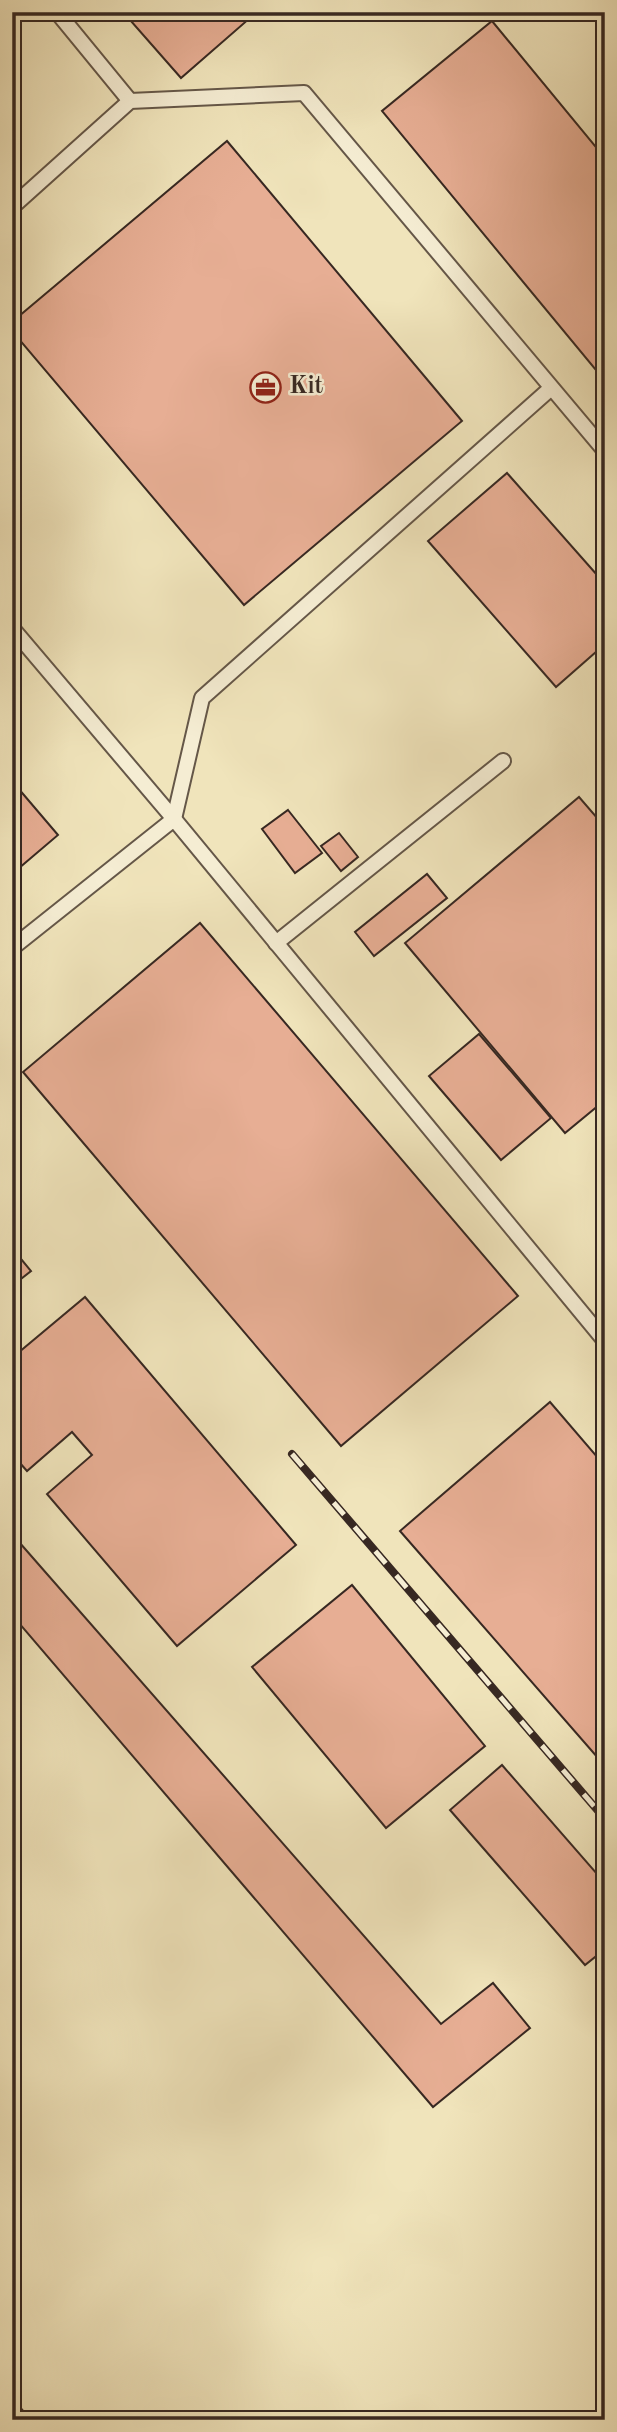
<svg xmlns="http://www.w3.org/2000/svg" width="617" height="2432" font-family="'Old Standard TT',serif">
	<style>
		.building { fill: #e7ae94; stroke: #372822; stroke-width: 2 }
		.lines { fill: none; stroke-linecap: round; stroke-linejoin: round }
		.service-casing { stroke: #655748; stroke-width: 18 }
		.service { stroke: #f5edd3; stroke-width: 14 }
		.rail-casing { stroke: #372822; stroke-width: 8 }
		.rail { stroke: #f5edd3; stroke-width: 5; stroke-dasharray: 16; stroke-linecap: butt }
		.labels { text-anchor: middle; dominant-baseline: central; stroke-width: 5; stroke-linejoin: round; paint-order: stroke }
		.poi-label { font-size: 24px; font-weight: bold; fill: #372822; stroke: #f5edd3; text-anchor: start }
	</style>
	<rect width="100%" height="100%" fill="#f0e4bb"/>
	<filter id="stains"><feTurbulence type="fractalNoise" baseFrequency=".00286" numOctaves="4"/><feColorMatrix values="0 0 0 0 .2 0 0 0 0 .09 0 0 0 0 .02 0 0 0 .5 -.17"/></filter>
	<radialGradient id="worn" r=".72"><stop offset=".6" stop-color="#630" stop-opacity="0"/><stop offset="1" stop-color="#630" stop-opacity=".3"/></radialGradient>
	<g class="building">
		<path d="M123 12H245L250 18 181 78Z"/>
		<path d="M492 21 605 158V381L382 111Z"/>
		<path d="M227 141 462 421 244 605 12 331V322Z"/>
		<path d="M507 473 605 584V644L556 687 428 541Z"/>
		<path d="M12 781 58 835 12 874Z"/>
		<path d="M579 797 605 827V1100L565 1133 405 943Z"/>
		<path d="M288 810 322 853 295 873 262 829Z"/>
		<path d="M339 833 358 857 341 871 321 846Z"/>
		<path d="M427 874 447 898 374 956 355 932Z"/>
		<path d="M200 923 518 1296 341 1446 23 1072Z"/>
		<path d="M479 1034 551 1118 501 1160 429 1076Z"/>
		<path d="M12 1248 31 1271 12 1286Z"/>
		<path d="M85 1297 296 1545 177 1646 47 1494 92 1455 72 1432 27 1471 12 1454V1358Z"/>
		<path d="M550 1402 605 1466V1766L400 1531Z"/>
		<path d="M12 1534 441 2024 493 1983 530 2028 433 2107 12 1615Z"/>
		<path d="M352 1585 485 1746 386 1828 252 1667Z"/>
		<path d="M502 1765 605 1883V1949L585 1965 450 1810Z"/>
		<path d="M12 2398 31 2420H12Z"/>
	</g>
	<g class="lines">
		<defs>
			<g id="service">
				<path d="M57 12 130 101"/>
				<path d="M12 207 130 101 304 93 605 451"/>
				<path d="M12 628 174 819"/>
				<path d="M174 819 202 698 550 389"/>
				<path d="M276 943 503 761"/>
				<path d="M12 948 174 819 605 1341"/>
			</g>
		</defs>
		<use href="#service" class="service-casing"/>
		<use href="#service" class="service"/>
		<defs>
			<path id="rail" d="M292 1454 605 1819"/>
		</defs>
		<use href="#rail" class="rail-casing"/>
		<use href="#rail" class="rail"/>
	</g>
	<defs>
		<symbol id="office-ring" viewBox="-11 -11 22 22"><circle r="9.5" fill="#f5edd3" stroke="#8f2418" stroke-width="1.5"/><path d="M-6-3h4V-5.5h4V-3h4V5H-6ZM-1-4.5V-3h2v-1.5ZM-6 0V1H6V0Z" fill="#8f2418"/></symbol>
	</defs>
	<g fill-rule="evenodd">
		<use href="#office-ring" x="248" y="370" width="35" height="35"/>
	</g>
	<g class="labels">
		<g class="poi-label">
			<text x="289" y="387">Kit</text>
		</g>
	</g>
	<rect width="617" height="2432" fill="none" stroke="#f0e4bb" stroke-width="42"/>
	<rect x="14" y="14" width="589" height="2404" fill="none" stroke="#372822" stroke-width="3.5"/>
	<rect x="21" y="21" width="575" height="2390" fill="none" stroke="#372822" stroke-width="2"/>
	<rect width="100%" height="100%" filter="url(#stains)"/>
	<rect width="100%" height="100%" fill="url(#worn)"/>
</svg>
